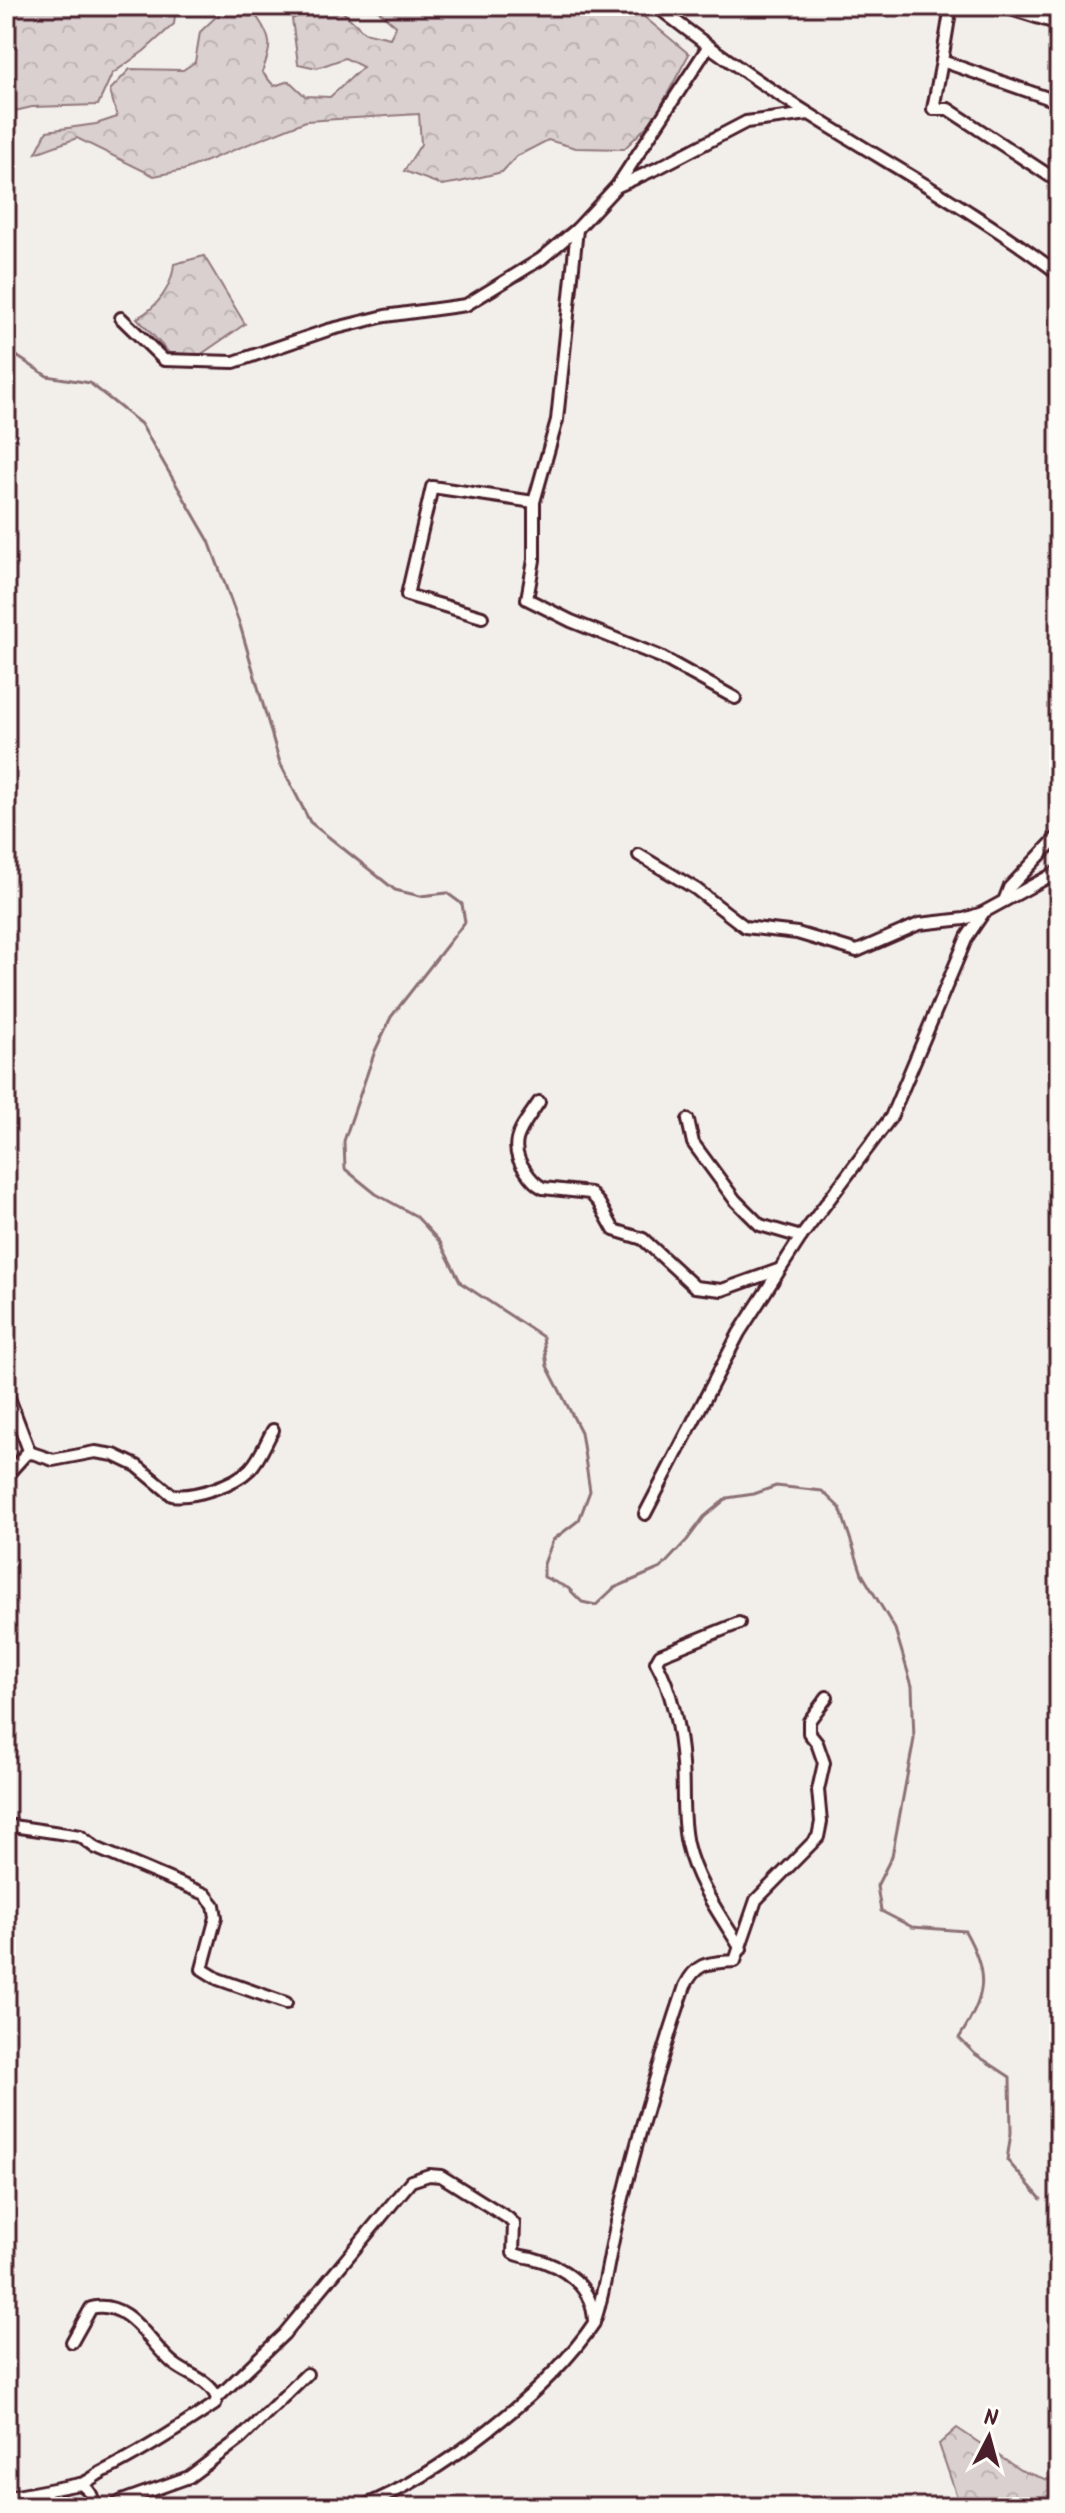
<svg xmlns="http://www.w3.org/2000/svg" width="1065" height="2513" font-family="Kalam,sans-serif">
	<style>
		.forest { fill: url(#forest-crowns); stroke: #92787d; stroke-width: 2 }
		.lines { fill: none; stroke-linecap: round; stroke-linejoin: round }
		.stream { stroke: #8b6f75; stroke-width: 3 }
		.street-casing { stroke: #4a1f2b; stroke-width: 16 }
		.street { stroke: #fdfcf7; stroke-width: 10 }
	</style>
	<defs>
		<pattern id="forest-crowns" width="20" height="18" patternUnits="userSpaceOnUse" patternTransform="scale(2)"><rect width="20" height="18" fill="#d9d0cf"/><path d="M2 6a3 3 0 1 1 6 0M12 15a3 3 0 1 1 6 0" fill="none" stroke="#bcb2b2"/></pattern>
	</defs>
	<rect width="100%" height="100%" fill="#f2efeb"/>
	<filter id="ink" filterUnits="userSpaceOnUse"><feTurbulence type="fractalNoise" baseFrequency=".0125" numOctaves="2"/><feDisplacementMap in="SourceGraphic" scale="16" xChannelSelector="R" yChannelSelector="G"/><feConvolveMatrix kernelMatrix="1 2 1 2 8 2 1 2 1" color-interpolation-filters="sRGB"/></filter>
	<g filter="url(#ink)">
		<g class="forest">
			<path d="M6 6H176L174 24 144 51 112 74 98 105 32 107 6 113Z"/>
			<path d="M317 6 343 12 364 32 390 38 396 26 373 6H631L689 54 654 119 624 149 576 148 548 140 517 156 502 172 460 182 442 185 404 171 421 144 419 114 306 121 184 170 154 176 77 138 36 153 47 131 96 124 117 117 110 90 130 69 183 70 195 62 200 32 223 10 257 17C273 40 272 47 262 72L274 86 289 81 305 96 330 97 363 67 345 58 317 68 298 64 292 19Z"/>
			<path d="M204 256 245 324 200 355 169 353 137 318C157 308 172 287 174 264Z"/>
			<path d="M957 2428 1020 2470 1048 2480 1059 2465V2507H957L958 2500 939 2444Z"/>
		</g>
		<g class="lines">
			<path class="stream" d="M6 349 47 376 90 383 141 424 209 541 240 625 280 763 310 822 395 890 420 896 447 893 462 904 465 922 391 1017 375 1051 344 1141 345 1169 376 1194 416 1216 440 1242 461 1283 543 1337 547 1366 581 1432 590 1491 579 1520 553 1540 544 1564V1577L568 1588 582 1602 596 1605 614 1588 661 1568 687 1540 704 1517 727 1498 754 1494 776 1486 822 1491 840 1508 862 1574 895 1629 912 1686 914 1739 892 1856 877 1886 881 1911 912 1927 965 1931C990 1975 986 1996 959 2038L975 2054 1010 2077 1011 2133 1007 2160 1041 2199"/>
			<defs>
				<g id="street">
					<path d="M656 6C706 45 757 82 811 115 895 168 980 214 1059 274"/>
					<path d="M951 6 942 61 1059 102"/>
					<path d="M1001 6 1059 24"/>
					<path d="M942 61 933 109H948L1059 182"/>
					<path d="M617 186 708 47"/>
					<path d="M577 229 557 420 534 502V560L527 599 571 621 661 657 735 698"/>
					<path d="M1053 270 1059 251"/>
					<path d="M121 318 164 360 234 362 328 330 385 316 466 305 541 259 577 229 616 187 658 168 746 122 809 114"/>
					<path d="M482 617 407 595 432 487 534 502"/>
					<path d="M639 855 696 889 745 927 797 933 857 951 919 924 964 919 982 913"/>
					<path d="M1004 901 1009 888 1059 835"/>
					<path d="M539 1102C523 1126 505 1143 525 1170 530 1178 535 1184 543 1188L590 1193 599 1203 614 1230 643 1239 695 1287 722 1290 778 1270"/>
					<path d="M688 1120 693 1143 735 1200 760 1225 801 1237"/>
					<path d="M6 1390 30 1453"/>
					<path d="M6 1476 26 1454 32 1453 53 1460 95 1452 114 1455 137 1466 172 1495C194 1498 234 1485 250 1469 260 1459 266 1442 273 1430"/>
					<path d="M645 1514 739 1333 801 1237 891 1117 967 937 984 912 1059 871"/>
					<path d="M739 1623 660 1655 656 1662C672 1690 680 1731 682 1764 684 1791 681 1817 687 1844 696 1883 721 1916 741 1949"/>
					<path d="M6 1825 80 1836 96 1848 205 1894 214 1905 216 1917 202 1969 218 1979 286 2003"/>
					<path d="M596 2317C606 2285 609 2254 617 2222 636 2142 659 2063 685 1986 697 1961 709 1963 735 1961L756 1900 818 1837 821 1822 818 1790 824 1763 817 1743 809 1733V1721L827 1697"/>
					<path d="M72 2342 91 2308C130 2299 148 2343 174 2364 189 2376 209 2379 217 2398L215 2404C178 2429 141 2453 102 2472 94 2476 89 2482 80 2484"/>
					<path d="M217 2398 284 2334 411 2181 429 2175 441 2176 508 2218 514 2224 513 2253C520 2256 525 2257 532 2258 564 2266 594 2287 594 2323 547 2393 439 2476 361 2507"/>
					<path d="M6 2498 80 2484C90 2489 93 2496 94 2507"/>
					<path d="M113 2507 122 2501 189 2477 241 2438 307 2374"/>
				</g>
			</defs>
			<use href="#street" class="street-casing"/>
			<use href="#street" class="street"/>
		</g>
	</g>
	<rect width="1065" height="2513" fill="none" stroke="#fdfcf7" stroke-width="32"/>
	<rect x="16" y="16" width="1033" height="2481" fill="none" stroke="#4a1f2b" stroke-width="3" filter="url(#ink)"/>
	<g transform="translate(989 2437) rotate(6)" stroke="#fdfcf7" stroke-width="6" paint-order="stroke">
	<path d="M0-6L14 30L0 20L-14 30Z" fill="#4a1f2b"/>
	<text y="-12" font-size="22" font-weight="bold" text-anchor="middle" fill="#4a1f2b">N</text>
	</g>
</svg>
